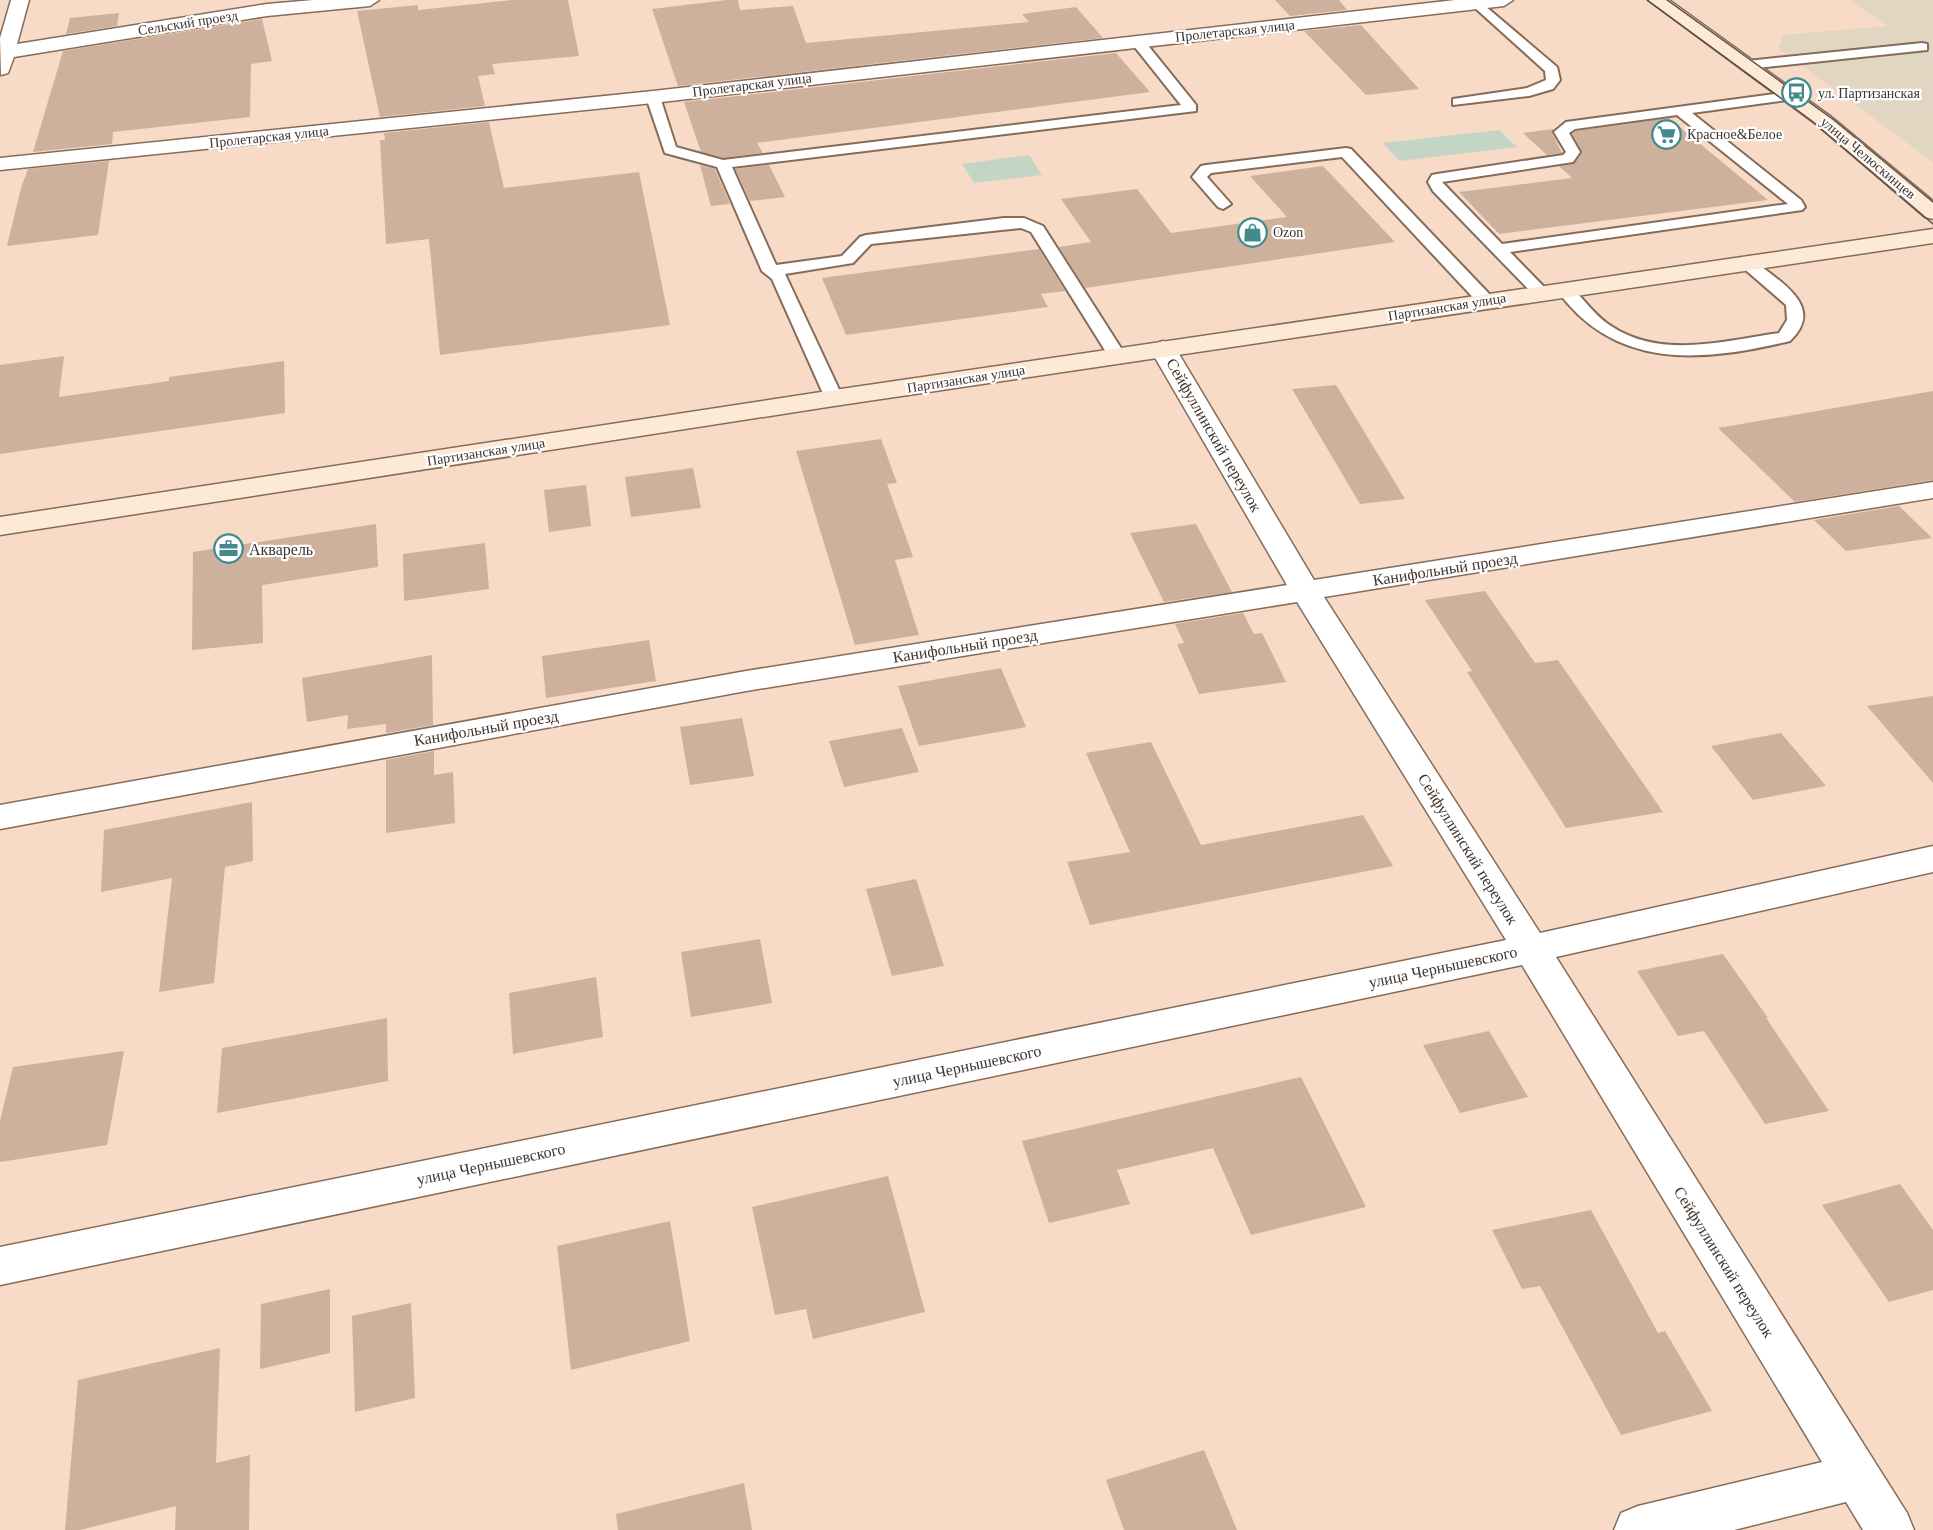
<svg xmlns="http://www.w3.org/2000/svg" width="1933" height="1530" font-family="Georgia,serif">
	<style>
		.commercial { fill: #e1d6c2 }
		.green { fill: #c3d6c6 }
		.building { fill: #cdb19d }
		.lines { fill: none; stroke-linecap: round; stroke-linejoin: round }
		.lane-casing { stroke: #856c59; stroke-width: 4 }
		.street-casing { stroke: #856c59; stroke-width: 3 }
		.secondary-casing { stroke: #856c59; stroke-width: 3 }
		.lane { fill: #fff; fill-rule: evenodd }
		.street { fill: #fff; fill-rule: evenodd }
		.secondary { fill: #fdead6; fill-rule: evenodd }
		.tram { stroke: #5d4f45; stroke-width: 1.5 }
		.labels { text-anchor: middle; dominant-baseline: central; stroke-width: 4.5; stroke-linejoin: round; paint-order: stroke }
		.far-street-label { font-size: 14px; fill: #3f342c; stroke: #fff }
		.far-poi-label { font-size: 14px; fill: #3f342c; stroke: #fff; text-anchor: start }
		.street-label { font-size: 16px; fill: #3f342c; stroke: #fff }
		.poi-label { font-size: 16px; fill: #3f342c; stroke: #fff; text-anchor: start }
	</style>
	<rect width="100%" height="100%" fill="#f8dbc6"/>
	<path class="commercial" d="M1849 0H1933V162L1778 48 1783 35 1888 26Z"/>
	<g class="green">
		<path d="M1499 130 1517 147 1399 161 1383 143Z"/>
		<path d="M1029 155 1042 175 974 183 962 164Z"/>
	</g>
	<g class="building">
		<path d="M512 0H568L579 56 492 64 495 74 478 76 485 106 380 117 357 11 418 5V10Z"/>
		<path d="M727 0H738L740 10 793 6 806 43 1029 22 1022 14 1076 7 1103 38 678 86 652 9Z"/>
		<path d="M1275 0H1339L1347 10 1290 16Z"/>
		<path d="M119 13 117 26 66 34 70 18Z"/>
		<path d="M262 19 272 61 251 64 250 117 113 132 112 144 33 152 63 51Z"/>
		<path d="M1361 25 1419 89 1366 95 1304 31Z"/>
		<path d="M1116 53 1150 92 757 143 763 153 723 158 701 152 684 102Z"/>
		<path d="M1669 118 1768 200 1499 234 1459 192 1572 178 1559 166 1573 164 1582 153 1572 134 1576 131Z"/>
		<path d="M489 122 504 188 639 172 670 325 440 355 429 239 386 244 380 140H385L384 133Z"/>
		<path d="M1554 129 1552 133 1562 153 1547 155 1523 133Z"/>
		<path d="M109 161 98 235 7 246 21 188 28 169Z"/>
		<path d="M700 165 715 169 730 204 711 206Z"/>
		<path d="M769 165 785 197 750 201 735 169Z"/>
		<path d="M1323 166 1395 242 1085 288 1059 247 1091 242 1061 199 1137 189 1171 233 1287 217 1250 176Z"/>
		<path d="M1039 249 1065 291 1041 294 1048 307 846 335 822 278Z"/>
		<path d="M64 356 59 397 169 381V377L284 361 285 413 0 454V365Z"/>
		<path d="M1336 385 1405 499 1360 504 1292 389Z"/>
		<path d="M1933 391V480L1795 502 1718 428Z"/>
		<path d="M881 439 897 483 887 484 913 557 895 560 919 635 855 645 796 451Z"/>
		<path d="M693 468 701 508 631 517 625 477Z"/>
		<path d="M586 485 591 526 549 532 544 490Z"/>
		<path d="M1899 506 1932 538 1846 551 1814 520Z"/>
		<path d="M376 524 378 567 262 585 263 643 192 650 193 552Z"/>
		<path d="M1196 524 1232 592 1164 602 1130 533Z"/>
		<path d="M485 543 489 589 404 601 403 554Z"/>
		<path d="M1485 591 1535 663 1558 660 1663 812 1566 828 1467 672 1472 671 1425 600Z"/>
		<path d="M1243 613 1254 634 1262 633 1286 682 1199 694 1177 644 1184 643 1175 624Z"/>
		<path d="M649 640 656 681 546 698 542 656Z"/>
		<path d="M432 655 433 725 386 733V724L347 729 348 715 307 722 302 678Z"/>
		<path d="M1001 668 1026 727 919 746 898 686Z"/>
		<path d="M1933 696V783L1867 706Z"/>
		<path d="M742 718 754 776 690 785 680 727Z"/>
		<path d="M902 728 919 772 844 787 829 741Z"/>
		<path d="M1781 733 1826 786 1753 800 1711 746Z"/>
		<path d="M1151 742 1201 845 1363 815 1393 866 1090 925 1067 862 1130 852 1086 753Z"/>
		<path d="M434 751V775L453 772 455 823 386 833V760Z"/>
		<path d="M252 802 253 861 225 867 214 983 159 992 172 878 101 892 104 830Z"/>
		<path d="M916 879 944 966 892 976 866 889Z"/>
		<path d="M760 939 772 1003 691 1017 681 952Z"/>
		<path d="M1723 954 1768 1018H1766L1829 1111 1765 1124 1704 1031 1678 1036 1637 971Z"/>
		<path d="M596 977 603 1037 513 1054 509 993Z"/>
		<path d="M387 1018 388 1081 217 1113 222 1048Z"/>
		<path d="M1489 1031 1528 1097 1460 1113 1423 1045Z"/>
		<path d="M124 1051 107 1145 0 1162V1121L13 1067Z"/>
		<path d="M1301 1077 1366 1207 1251 1235 1213 1148 1117 1170 1130 1204 1049 1223 1022 1141Z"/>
		<path d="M888 1176 925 1312 813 1339 806 1309 775 1315 752 1207Z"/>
		<path d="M1900 1184 1933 1230V1290L1889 1302 1822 1205Z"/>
		<path d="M1591 1210 1658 1333 1665 1331 1712 1411 1621 1435 1540 1286 1522 1289 1492 1230Z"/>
		<path d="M670 1221 690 1341 571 1370 557 1246Z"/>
		<path d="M330 1289V1353L260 1369 261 1304Z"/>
		<path d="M411 1303 415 1398 355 1412 352 1316Z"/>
		<path d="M220 1348 216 1463 250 1455 249 1530H175L176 1506 80 1530H65L78 1380Z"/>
		<path d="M1204 1450 1237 1530H1124L1106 1480Z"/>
		<path d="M744 1483 752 1530H618L616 1514Z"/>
	</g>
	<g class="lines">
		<defs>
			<g id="lane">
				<path d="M1478 0 1557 67 1560 80 1553 89 1529 96 1453 105V99L1527 88 1546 80 1545 71 1474 7V1Z"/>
				<path d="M1137 37 1142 38 1196 105V111L732 167 776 265 842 256 860 237 866 235 1004 218H1024L1043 226 1126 356 1117 361 1111 360 1031 232 1021 228 871 244 853 263 785 274 843 398 834 403 825 398 772 279 762 271 717 167 665 153 646 97 653 93 660 97 676 147 723 160 1181 105 1130 41Z"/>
				<path d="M1922 43 1927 44V50L1747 69 1740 65 1747 61Z"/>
				<path d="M1790 92 1797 96 1795 99 1692 113 1801 200 1805 207 1802 210 1510 252 1547 290 1549 293 1547 296H1535L1433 191 1428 182 1432 175 1437 174 1563 155 1566 152 1554 132 1566 122ZM1677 115 1788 204 1502 244 1442 182 1573 162 1580 152 1569 133 1575 129Z"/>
				<path d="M1346 148 1351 149 1493 298 1495 302 1493 306H1481L1342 157 1211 173 1207 177 1231 204 1223 209 1218 207 1192 177 1201 166 1206 165Z"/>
				<path d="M1747 258 1753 260C1778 281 1827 306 1790 341 1703 362 1615 371 1557 290L1559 287H1571C1584 299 1595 316 1611 326 1660 359 1724 341 1779 333L1787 320 1786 305 1741 266 1739 263Z"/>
			</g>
			<g id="street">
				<path d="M11 0H29L17 44 267 4 313 0H379L370 6 267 16 14 57 8 73 1 75 0 38Z"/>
				<path d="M1455 0H1513L1504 6 653 103 0 170V158L653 91Z"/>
				<path d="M1163 341 1172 344 1176 349 1314 580 1933 482V498L1324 597 1540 933 1933 846V872L1556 957 1907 1513 1914 1530H1863L1846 1502 1734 1530H1614L1621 1513 1638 1506 1822 1462 1522 965 0 1285V1247L1506 940 1297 602 746 691 0 829V805L746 671 1287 585 1150 349 1154 344Z"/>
			</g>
			<g id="secondary">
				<path d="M1648 0H1669L1830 116 1933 201V219L1925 217 1816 124Z"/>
				<path d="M1933 229V243L834 406 0 535V517L834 390Z"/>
			</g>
		</defs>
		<use href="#lane" class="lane-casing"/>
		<use href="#street" class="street-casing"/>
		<use href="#secondary" class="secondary-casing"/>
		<use href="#lane" class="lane"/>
		<use href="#street" class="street"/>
		<use href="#secondary" class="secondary"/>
		<g class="tram">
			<path d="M1647 0 1812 121 1933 224"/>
			<path d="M1667 0 1834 120 1933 202"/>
		</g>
	</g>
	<defs>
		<symbol id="bus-ring" viewBox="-11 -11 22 22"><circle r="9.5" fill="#fff" stroke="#428a8e" stroke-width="1.5"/><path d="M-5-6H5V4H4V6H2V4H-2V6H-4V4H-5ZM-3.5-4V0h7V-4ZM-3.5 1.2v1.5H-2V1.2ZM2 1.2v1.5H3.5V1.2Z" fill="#428a8e"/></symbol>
		<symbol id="supermarket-ring" viewBox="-11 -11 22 22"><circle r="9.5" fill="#fff" stroke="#428a8e" stroke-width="1.5"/><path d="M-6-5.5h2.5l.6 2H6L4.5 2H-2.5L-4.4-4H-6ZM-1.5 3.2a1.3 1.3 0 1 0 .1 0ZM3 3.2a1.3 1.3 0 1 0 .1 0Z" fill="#428a8e"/></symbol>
		<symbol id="shop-ring" viewBox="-11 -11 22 22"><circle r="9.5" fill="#fff" stroke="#428a8e" stroke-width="1.5"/><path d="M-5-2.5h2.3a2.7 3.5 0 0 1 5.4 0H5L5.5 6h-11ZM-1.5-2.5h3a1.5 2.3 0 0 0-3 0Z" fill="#428a8e"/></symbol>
		<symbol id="office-ring" viewBox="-11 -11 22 22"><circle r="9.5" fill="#fff" stroke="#428a8e" stroke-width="1.5"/><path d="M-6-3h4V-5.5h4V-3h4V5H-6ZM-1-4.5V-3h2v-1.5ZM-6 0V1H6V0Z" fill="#428a8e"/></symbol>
	</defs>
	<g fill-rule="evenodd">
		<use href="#bus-ring" x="1780" y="76" width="33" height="33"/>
		<use href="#supermarket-ring" x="1650" y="118" width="33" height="33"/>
		<use href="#shop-ring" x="1236" y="216" width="33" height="33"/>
		<use href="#office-ring" x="212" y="532" width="33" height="33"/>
	</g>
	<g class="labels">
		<g class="far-street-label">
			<text transform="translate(188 23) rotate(-9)">Сельский проезд</text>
			<text transform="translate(1235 31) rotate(-6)">Пролетарская улица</text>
			<text transform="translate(752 85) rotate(-7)">Пролетарская улица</text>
			<text transform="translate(269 137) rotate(-6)">Пролетарская улица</text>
			<text transform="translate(1868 158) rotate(40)">улица Челюскинцев</text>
			<text transform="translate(1447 307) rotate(-9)">Партизанская улица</text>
			<text transform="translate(966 379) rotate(-9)">Партизанская улица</text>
			<text transform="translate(486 452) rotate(-9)">Партизанская улица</text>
		</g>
		<g class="far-poi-label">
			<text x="1818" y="93">ул. Партизанская</text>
			<text x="1687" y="134">Красное&amp;Белое</text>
			<text x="1273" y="232">Ozon</text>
		</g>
		<g class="street-label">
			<text transform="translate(1214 435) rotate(60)">Сейфуллинский переулок</text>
			<text transform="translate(1445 569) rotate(-9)">Канифольный проезд</text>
			<text transform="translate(965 646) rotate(-9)">Канифольный проезд</text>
			<text transform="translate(486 728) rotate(-10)">Канифольный проезд</text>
			<text transform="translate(1468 849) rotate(58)">Сейфуллинский переулок</text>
			<text transform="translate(1443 967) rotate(-12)">улица Чернышевского</text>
			<text transform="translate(967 1066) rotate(-12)">улица Чернышевского</text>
			<text transform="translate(491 1164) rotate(-12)">улица Чернышевского</text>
			<text transform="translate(1724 1262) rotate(58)">Сейфуллинский переулок</text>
		</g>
		<g class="poi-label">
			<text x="249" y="549">Акварель</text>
		</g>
	</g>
</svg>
